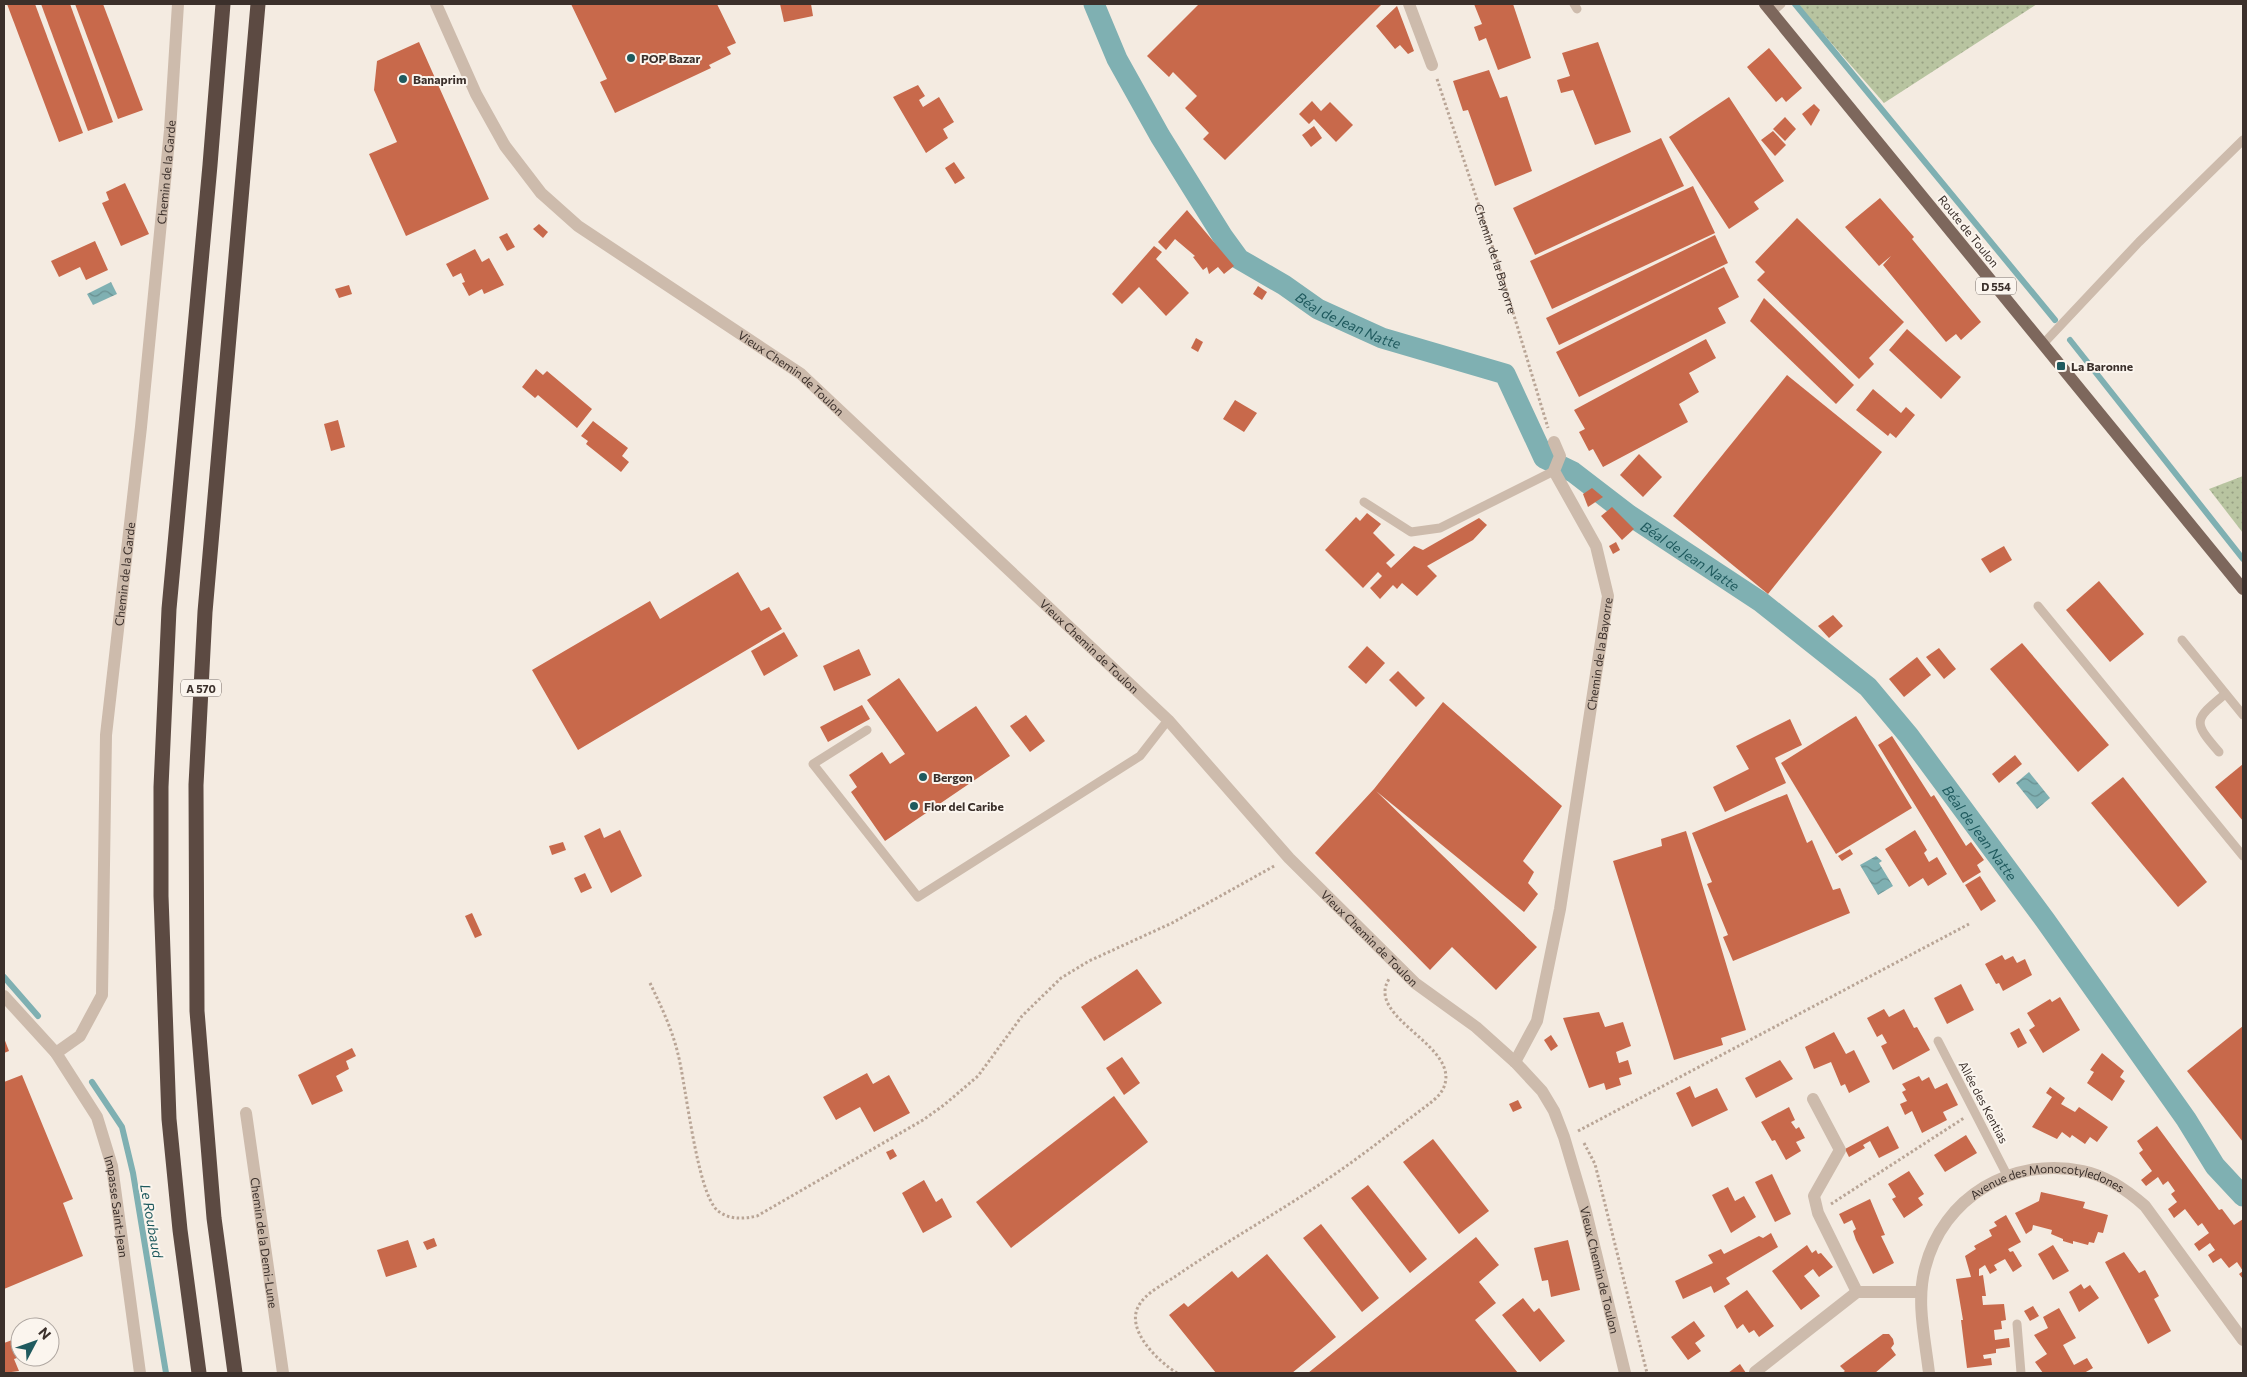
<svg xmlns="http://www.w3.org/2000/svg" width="2247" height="1377" font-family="Commissioner,sans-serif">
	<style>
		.grass { fill: url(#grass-dots) }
		.water { fill: url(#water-waves) }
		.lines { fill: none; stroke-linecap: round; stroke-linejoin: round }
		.stream { stroke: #7fb0b2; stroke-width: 6 }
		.canal { stroke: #7fb0b2; stroke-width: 21 }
		.building { fill: #c8694b }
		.path { stroke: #b9a596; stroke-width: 3; stroke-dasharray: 2.5 2.5; stroke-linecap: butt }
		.service { stroke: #cdbbac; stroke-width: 9 }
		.minor { stroke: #cdbbac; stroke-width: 12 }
		.tertiary { stroke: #cdbbac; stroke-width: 12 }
		.primary { stroke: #7d675c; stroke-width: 12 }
		.motorway { stroke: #5c4a42; stroke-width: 15 }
		.poi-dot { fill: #1f5a5e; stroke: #fbf5ee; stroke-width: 2 }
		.labels { text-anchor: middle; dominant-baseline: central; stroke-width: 4; stroke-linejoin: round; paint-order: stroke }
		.shield { fill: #fbf5ee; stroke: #756b66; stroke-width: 1 }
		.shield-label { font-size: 11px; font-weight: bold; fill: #3b302b }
		.poi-label { font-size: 12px; font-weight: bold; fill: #3b302b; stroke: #fbf5ee; text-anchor: start }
		.street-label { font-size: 12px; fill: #3b302b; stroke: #fbf5ee }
		.water-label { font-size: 14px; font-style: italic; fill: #1f5a5e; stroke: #fbf5ee }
	</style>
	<defs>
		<pattern id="grass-dots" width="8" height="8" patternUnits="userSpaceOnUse" patternTransform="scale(1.25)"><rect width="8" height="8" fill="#b8c4a0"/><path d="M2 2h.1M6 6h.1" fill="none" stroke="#97a083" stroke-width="1.8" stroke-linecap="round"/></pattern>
		<pattern id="water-waves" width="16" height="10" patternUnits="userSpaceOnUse" patternTransform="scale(1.25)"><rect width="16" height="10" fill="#7fb0b2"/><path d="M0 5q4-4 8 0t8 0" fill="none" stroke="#699091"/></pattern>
	</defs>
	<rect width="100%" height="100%" fill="#f4ebe1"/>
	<g class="grass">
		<path d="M1797 4H2037L1884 103Z"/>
		<path d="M2243 476V533L2209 489Z"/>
	</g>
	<g class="water">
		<path d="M111 282 117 294 93 305 87 294Z"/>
		<path d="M2029 772 2050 798 2037 809 2016 783Z"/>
		<path d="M1876 856 1882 861 1879 863 1893 886 1878 895 1860 865Z"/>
	</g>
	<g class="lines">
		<g class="stream">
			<path d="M1795 4 2055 320"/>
			<path d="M2070 340 2243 559"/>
			<path d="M4 977 38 1016"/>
			<path d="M92 1082 122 1127 133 1173 166 1373"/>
		</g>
		<path class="canal" id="s1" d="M1094 4 1117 59 1160 136 1223 237 1239 259 1284 285 1318 309 1382 338 1505 374 1544 458 1573 472 1629 515 1761 602 1868 687 1909 736 2045 920 2186 1119 2215 1166 2243 1196"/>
	</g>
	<g class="building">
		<path d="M7 4H35L83 133 59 142Z"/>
		<path d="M41 4H70L113 122 88 131Z"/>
		<path d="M75 4H103L143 110 118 119Z"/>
		<path d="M571 4H717L736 43 727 47 731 54 709 65 711 68 615 113 600 82 607 79Z"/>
		<path d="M780 4H811L813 16 784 22Z"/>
		<path d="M1199 4H1380L1381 5 1225 160 1203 139 1209 133 1185 108 1197 96 1173 72 1169 77 1147 56Z"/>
		<path d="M1474 4H1513L1531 58 1498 70 1486 38 1479 41 1474 27 1482 24Z"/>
		<path d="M1397 6 1414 51 1408 54 1400 45 1395 49 1376 26Z"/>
		<path d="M419 42 489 199 406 236 369 154 397 142 374 90 377 61Z"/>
		<path d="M1598 42 1631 132 1595 145 1573 90 1561 93 1557 80 1570 76 1562 53Z"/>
		<path d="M1769 48 1802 88 1786 102 1782 97 1776 102 1747 67Z"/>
		<path d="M1489 70 1500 98 1507 96 1532 171 1495 186 1468 110 1463 111 1453 81Z"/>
		<path d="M918 85 925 96 919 100 923 107 939 97 954 122 943 129 948 138 926 153 893 97Z"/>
		<path d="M1729 97 1784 181 1754 202 1759 209 1729 229 1669 137Z"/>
		<path d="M1312 101 1321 111 1330 102 1353 125 1336 142 1314 119 1309 124 1299 114Z"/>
		<path d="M1814 104 1820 110 1811 126 1802 114Z"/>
		<path d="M1785 117 1796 129 1785 141 1773 129Z"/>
		<path d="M1314 126 1322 138 1311 147 1302 135Z"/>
		<path d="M1773 131 1786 145 1775 156 1761 140Z"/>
		<path d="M1661 138 1684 186 1535 255 1513 208Z"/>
		<path d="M954 162 965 178 955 184 945 168Z"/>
		<path d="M125 183 149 234 121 246 102 203 109 200 106 192Z"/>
		<path d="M1693 186 1715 233 1552 309 1530 261Z"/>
		<path d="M1880 198 1914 237 1912 239 1981 322 1961 340 1956 334 1946 342 1883 265 1891 256 1879 266 1845 227Z"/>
		<path d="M1187 210 1234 266 1224 274 1218 267 1209 274 1207 267 1203 270 1193 257 1195 256 1175 239 1166 250 1158 242Z"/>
		<path d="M1797 218 1904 322 1869 358 1874 364 1859 379 1757 280 1765 272 1755 262Z"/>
		<path d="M539 224 548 232 543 238 533 229Z"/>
		<path d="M507 233 515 247 507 251 499 237Z"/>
		<path d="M1715 235 1728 263 1559 345 1546 318Z"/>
		<path d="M95 241 108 270 86 280 80 267 59 277 51 261Z"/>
		<path d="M1154 246 1162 252 1156 259 1189 293 1166 316 1139 287 1122 304 1112 294Z"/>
		<path d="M475 249 482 262 489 258 504 285 484 294 482 289 469 296 462 283 465 282 461 273 453 277 446 264Z"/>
		<path d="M1724 267 1739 297 1718 308 1726 323 1579 397 1556 352Z"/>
		<path d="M349 285 352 294 339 298 335 289Z"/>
		<path d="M1258 286 1267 292 1262 300 1253 294Z"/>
		<path d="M1764 298 1854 385 1836 404 1750 321Z"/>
		<path d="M1907 329 1961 377 1941 399 1889 350Z"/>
		<path d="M1196 338 1203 342 1198 352 1191 348Z"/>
		<path d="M1706 339 1716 358 1689 373 1699 392 1679 404 1688 422 1603 467 1593 449 1589 451 1579 432 1585 429 1574 410Z"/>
		<path d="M536 369 543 375 547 371 592 409 577 428 538 395 535 398 522 387Z"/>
		<path d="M1787 375 1882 452 1768 594 1673 516Z"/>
		<path d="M1873 389 1901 413 1906 407 1915 415 1896 438 1890 433 1888 436 1856 410Z"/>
		<path d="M1235 400 1257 413 1244 432 1223 419Z"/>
		<path d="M338 420 345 447 331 451 324 424Z"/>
		<path d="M593 421 628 448 622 456 629 462 621 472 586 444 588 441 581 436Z"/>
		<path d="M1639 454 1662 477 1643 497 1620 475Z"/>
		<path d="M1592 488 1603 497 1588 507 1583 494Z"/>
		<path d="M1612 507 1634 529 1622 540 1601 516Z"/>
		<path d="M1367 513 1381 524 1373 533 1395 555 1386 563 1391 568 1414 546 1423 550 1479 518 1487 525 1473 540 1427 566 1437 576 1417 596 1402 583 1397 589 1393 585 1380 599 1370 588 1382 576 1378 572 1363 588 1325 550 1356 517 1360 521Z"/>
		<path d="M1616 542 1620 550 1613 554 1609 546Z"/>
		<path d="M2004 546 2012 560 1990 573 1981 559Z"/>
		<path d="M738 572 761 611 769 607 782 629 578 750 532 670 650 601 660 619Z"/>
		<path d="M2099 581 2144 634 2110 662 2066 610Z"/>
		<path d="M1833 615 1843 626 1829 638 1818 626Z"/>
		<path d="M784 632 798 656 764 676 751 651Z"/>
		<path d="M2022 643 2109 745 2078 772 1990 669Z"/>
		<path d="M1367 646 1385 663 1366 684 1348 667Z"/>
		<path d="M1939 648 1956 669 1944 679 1926 657Z"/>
		<path d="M859 649 871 675 834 691 823 666Z"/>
		<path d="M1917 657 1931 675 1904 697 1889 679Z"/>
		<path d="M1398 671 1425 698 1416 707 1389 680Z"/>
		<path d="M899 678 937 732 976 706 1010 756 885 841 851 792 857 787 849 775 882 752 890 764 905 754 867 700Z"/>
		<path d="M1443 702 1562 806 1523 861 1534 872 1528 883 1538 894 1524 912 1376 791 1537 947 1496 990 1452 947 1430 970 1315 853 1374 789Z"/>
		<path d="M862 705 870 719 828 742 820 727Z"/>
		<path d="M1026 715 1045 741 1030 752 1010 726Z"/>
		<path d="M1856 716 1912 808 1836 854 1781 763Z"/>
		<path d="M1790 719 1802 745 1775 758 1786 783 1725 812 1713 787 1749 769 1736 746Z"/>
		<path d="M1892 736 1931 797 1934 795 1966 846 1971 842 1984 860 1977 865 1981 872 1963 883 1878 745Z"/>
		<path d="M2015 755 2022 764 1999 783 1992 774Z"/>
		<path d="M2243 764V821L2215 787Z"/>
		<path d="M2123 777 2207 882 2178 907 2091 803Z"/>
		<path d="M1787 794 1807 843 1812 840 1833 890 1840 888 1850 913 1733 961 1723 937 1728 935 1707 884 1712 882 1692 833Z"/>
		<path d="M600 828 604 838 620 830 642 876 611 893 584 836Z"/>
		<path d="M1915 830 1927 850 1924 853 1929 862 1937 857 1947 874 1928 886 1923 878 1909 887 1885 849Z"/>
		<path d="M1686 831 1746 1030 1721 1038 1723 1045 1674 1060 1613 861 1662 846 1661 839Z"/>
		<path d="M563 842 566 850 552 855 549 846Z"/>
		<path d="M1850 849 1853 854 1842 861 1838 856Z"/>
		<path d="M585 873 592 888 581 893 574 878Z"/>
		<path d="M1980 876 1996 901 1981 911 1965 885Z"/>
		<path d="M472 913 482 935 475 938 465 916Z"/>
		<path d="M2002 955 2005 960 2013 956 2017 963 2025 959 2032 975 2003 991 1999 983 1996 984 1985 964Z"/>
		<path d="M1137 969 1162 1003 1104 1041 1081 1007Z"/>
		<path d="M1961 984 1974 1010 1947 1024 1934 998Z"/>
		<path d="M2060 997 2080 1030 2043 1053 2029 1030 2035 1026 2027 1013 2050 999 2052 1002Z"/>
		<path d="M1884 1009 1889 1017 1904 1009 1914 1028 1917 1027 1930 1050 1893 1070 1881 1046 1887 1043 1882 1034 1877 1037 1867 1018Z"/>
		<path d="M1599 1012 1605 1027 1623 1022 1631 1046 1616 1052 1619 1063 1628 1060 1632 1074 1619 1078 1621 1085 1606 1090 1604 1083 1589 1088 1563 1018Z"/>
		<path d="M2243 1026V1142L2187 1071Z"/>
		<path d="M2019 1028 2027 1043 2018 1048 2010 1033Z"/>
		<path d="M1834 1032 1846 1054 1854 1050 1870 1082 1849 1093 1845 1084 1841 1086 1831 1062 1814 1069 1805 1047Z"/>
		<path d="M1551 1035 1558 1046 1551 1051 1544 1040Z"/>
		<path d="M4 1038 9 1051 4 1053Z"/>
		<path d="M352 1048 356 1056 346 1061 349 1069 336 1076 343 1091 312 1105 298 1075Z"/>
		<path d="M2102 1053 2124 1071 2120 1077 2125 1081 2112 1101 2087 1083 2094 1072 2090 1070Z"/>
		<path d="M1122 1057 1140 1083 1124 1095 1106 1068Z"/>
		<path d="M1780 1060 1793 1079 1756 1098 1745 1078Z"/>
		<path d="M867 1073 873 1084 889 1075 910 1113 874 1132 860 1107 836 1120 823 1097Z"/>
		<path d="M22 1075 73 1199 63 1203 83 1256 4 1289V1082Z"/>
		<path d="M1919 1076 1922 1081 1929 1077 1935 1089 1947 1083 1958 1105 1943 1112 1947 1120 1922 1133 1912 1111 1905 1115 1900 1104 1907 1101 1902 1092 1906 1090 1902 1084Z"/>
		<path d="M1690 1086 1695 1098 1717 1088 1728 1110 1692 1127 1676 1093Z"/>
		<path d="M2050 1087 2065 1098 2061 1104 2075 1112 2079 1107 2108 1127 2097 1142 2090 1137 2085 1144 2072 1135 2070 1138 2062 1132 2057 1139 2032 1127 2052 1097 2046 1093Z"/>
		<path d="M1114 1096 1148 1142 1011 1248 976 1202Z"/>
		<path d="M1518 1100 1522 1108 1513 1112 1509 1104Z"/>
		<path d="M1789 1107 1795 1120 1791 1122 1796 1129 1799 1127 1805 1138 1796 1142 1801 1151 1786 1160 1775 1140 1772 1141 1761 1122Z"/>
		<path d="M1888 1126 1899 1148 1879 1158 1870 1141 1863 1145 1865 1148 1849 1157 1845 1149Z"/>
		<path d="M2157 1126 2219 1210 2222 1209 2234 1225 2243 1219V1279L2239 1274 2243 1271 2237 1262 2229 1268 2221 1258 2213 1263 2208 1255 2215 1250 2210 1243 2199 1251 2194 1244 2209 1233 2202 1223 2198 1226 2185 1209 2174 1218 2168 1209 2177 1202 2171 1194 2175 1191 2168 1181 2163 1185 2158 1177 2146 1186 2141 1180 2152 1171 2139 1153 2143 1150 2137 1141Z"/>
		<path d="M1966 1135 1977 1153 1945 1172 1934 1155Z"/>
		<path d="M1433 1139 1489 1211 1459 1234 1403 1162Z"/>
		<path d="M893 1149 897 1156 890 1160 886 1152Z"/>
		<path d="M1909 1171 1924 1194 1918 1198 1923 1205 1904 1218 1892 1199 1896 1197 1888 1184Z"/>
		<path d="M1772 1174 1791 1214 1775 1222 1755 1182Z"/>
		<path d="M924 1180 936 1202 942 1198 952 1217 923 1233 902 1193Z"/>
		<path d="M1368 1185 1427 1259 1410 1273 1351 1198Z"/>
		<path d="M1728 1187 1735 1201 1744 1196 1756 1217 1731 1233 1712 1195Z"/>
		<path d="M2041 1192 2085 1202 2083 1208 2108 1215 2103 1233 2098 1232 2094 1243 2089 1242 2088 1245 2073 1241V1244L2063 1241V1239L2051 1234 2052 1230 2033 1225 2032 1230 2026 1234 2015 1213 2039 1201Z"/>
		<path d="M1870 1199 1885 1235 1881 1236 1894 1263 1873 1274 1856 1240 1853 1231 1856 1229 1852 1220 1844 1224 1839 1214Z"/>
		<path d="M2006 1215 2021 1242 2008 1249 2010 1252 2013 1251 2022 1266 2013 1272 2005 1259 1994 1265 1997 1270 1990 1274 1985 1265 1979 1269V1276L1983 1275 1986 1296H1982L1983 1305 2004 1304 2006 1320 2001 1321 2002 1329 1994 1330 1995 1340 2009 1338 2010 1347 1996 1349V1353L1983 1355 1984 1359 1991 1358 1992 1365 1967 1368 1961 1320H1963L1956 1279 1971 1277 1965 1256 1976 1249 1974 1246 1992 1236 1989 1230 1997 1226 1994 1222Z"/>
		<path d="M1321 1224 1379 1298 1362 1312 1303 1238Z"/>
		<path d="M1771 1233 1778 1247 1726 1278 1730 1284 1714 1293 1711 1286 1683 1299 1675 1281 1713 1263 1708 1255 1721 1249 1724 1254 1759 1236 1763 1238Z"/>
		<path d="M1476 1237 1499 1265 1479 1282 1496 1303 1475 1320 1518 1373H1308Z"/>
		<path d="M434 1238 437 1246 427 1250 423 1242Z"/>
		<path d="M408 1240 417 1267 386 1277 377 1250Z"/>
		<path d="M1568 1240 1580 1290 1551 1297 1548 1280 1542 1281 1534 1248Z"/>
		<path d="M1807 1245 1812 1253 1816 1250 1818 1254 1821 1253 1833 1267 1819 1277 1813 1269 1804 1276 1820 1296 1801 1310 1772 1271Z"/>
		<path d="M2053 1245 2069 1271 2053 1280 2038 1254Z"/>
		<path d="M2124 1252 2139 1273 2145 1270 2159 1296 2154 1299 2171 1331 2148 1344 2105 1262Z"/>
		<path d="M1267 1254 1336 1337 1292 1373H1216L1169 1315 1184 1303 1188 1307 1232 1271 1238 1278Z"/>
		<path d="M2081 1284 2084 1289 2090 1285 2099 1298 2079 1312 2069 1292Z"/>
		<path d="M1747 1290 1774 1326 1759 1337 1754 1330 1749 1333 1743 1324 1737 1329 1724 1306Z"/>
		<path d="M1523 1298 1534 1312 1539 1308 1565 1341 1540 1362 1502 1315Z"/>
		<path d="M2033 1306 2039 1316 2030 1321 2024 1311Z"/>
		<path d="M2059 1308 2076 1338 2063 1345 2074 1365 2087 1358 2093 1368 2084 1373H2043L2035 1362 2047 1354 2034 1335 2048 1328 2043 1317Z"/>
		<path d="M1694 1321 1705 1336 1695 1343 1701 1351 1688 1360 1671 1337Z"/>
		<path d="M1883 1334H1889L1893 1339 1894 1344 1891 1348 1896 1355 1875 1373H1842L1845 1371 1840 1366Z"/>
		<path d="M15 1339 20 1350V1357L14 1359 19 1371 4 1373V1343Z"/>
		<path d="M1740 1364 1746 1373H1728Z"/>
	</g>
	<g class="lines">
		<g class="path">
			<path id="s2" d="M1437 79 1499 266 1548 428"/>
			<path d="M650 983C661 1006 672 1029 678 1054 686 1085 697 1194 718 1211 730 1220 743 1219 757 1216L923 1120 944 1105 978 1076 1022 1016 1061 978 1089 961 1172 923 1276 865"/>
			<path d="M1578 1131 1969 924"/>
			<path d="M1584 1143 1595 1164 1647 1373"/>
			<path d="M1831 1204 1964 1118"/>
			<path d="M1177 1373C1159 1362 1126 1331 1138 1307 1145 1293 1164 1284 1176 1276 1228 1240 1283 1210 1335 1174 1367 1152 1398 1127 1429 1104 1434 1100 1440 1095 1443 1089 1464 1046 1364 1019 1389 979"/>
		</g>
		<g class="service">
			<path d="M1574 4 1577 9"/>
			<path d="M1772 12 1781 4"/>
			<path d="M2043 344 2139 242 2243 140"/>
			<path d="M1364 502 1411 532 1440 528 1554 471"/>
			<path d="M2038 606 2243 856"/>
			<path d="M2182 640 2243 715"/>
			<path d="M867 730 813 764 918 897 1140 756 1168 720"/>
			<path d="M2219 752C2192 721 2194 720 2225 694"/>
			<path d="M1938 1041 2007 1175"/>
			<path d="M2017 1324 2021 1373"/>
		</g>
		<g class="minor">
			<path d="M1409 4 1432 65"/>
			<path id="s3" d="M4 996 56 1053 97 1117 112 1166 140 1373"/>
			<path id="s4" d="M56 1053 80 1036 102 995 106 735 141 427 170 130 178 4"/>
			<path id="s5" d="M1515 1062 1537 1021 1560 909 1608 596 1596 546 1554 471 1560 456 1554 442"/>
			<path d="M1813 1099 1840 1150 1814 1196 1818 1213 1857 1292"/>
			<path id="s6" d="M246 1113 283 1373"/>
			<path d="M1755 1372 1857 1292H1920"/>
			<path id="s7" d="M1929 1373C1925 1338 1916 1302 1925 1268 1943 1197 2012 1156 2083 1171 2107 1176 2127 1190 2145 1206L2243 1340"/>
		</g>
		<path class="tertiary" id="s8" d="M436 4 476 94 505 146 541 193 578 226 801 374 1168 720 1289 858 1415 983 1476 1027 1515 1062 1542 1091 1554 1111 1564 1137 1585 1208 1625 1373"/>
		<path class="primary" d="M1765 4 2243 589"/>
		<g class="motorway">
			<path d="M199 1373 180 1230 169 1119 161 896V787L169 609 210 165 223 4"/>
			<path d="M235 1373 214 1218 197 1011 196 785 205 612 258 4"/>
		</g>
	</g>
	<g class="poi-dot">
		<circle cx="631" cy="58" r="5"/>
		<circle cx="403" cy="79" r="5"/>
		<rect x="2056" y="361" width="10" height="10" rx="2.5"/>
		<circle cx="923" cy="777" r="5"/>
		<circle cx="914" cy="806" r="5"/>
	</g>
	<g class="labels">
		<g class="shield">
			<rect x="1976" y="277.5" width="40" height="17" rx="4"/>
			<rect x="181" y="679.5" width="40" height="17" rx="4"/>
		</g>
		<g class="shield-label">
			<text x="1996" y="286">D 554</text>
			<text x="201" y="688">A 570</text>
		</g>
		<g class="poi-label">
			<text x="641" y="58">POP Bazar</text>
			<text x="413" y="79">Banaprim</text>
			<text x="2071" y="366">La Baronne</text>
			<text x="933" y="777">Bergon</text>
			<text x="924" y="806">Flor del Caribe</text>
		</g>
		<g class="street-label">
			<text stroke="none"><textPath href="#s4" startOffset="902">Chemin de la Garde</textPath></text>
			<text transform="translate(1969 231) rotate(51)">Route de Toulon</text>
			<text stroke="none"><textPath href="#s2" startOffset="189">Chemin de la Bayorre</textPath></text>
			<text stroke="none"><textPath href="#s8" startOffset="526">Vieux Chemin de Toulon</textPath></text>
			<text stroke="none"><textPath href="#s4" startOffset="498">Chemin de la Garde</textPath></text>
			<text stroke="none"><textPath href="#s8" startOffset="931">Vieux Chemin de Toulon</textPath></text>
			<text stroke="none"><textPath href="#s5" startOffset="419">Chemin de la Bayorre</textPath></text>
			<text stroke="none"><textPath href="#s8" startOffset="1336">Vieux Chemin de Toulon</textPath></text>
			<text transform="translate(1984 1102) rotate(62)">Allée des Kentias</text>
			<text stroke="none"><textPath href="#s7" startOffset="274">Avenue des Monocotyledones</textPath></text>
			<text stroke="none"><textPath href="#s3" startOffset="245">Impasse Saint-Jean</textPath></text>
			<text stroke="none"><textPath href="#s6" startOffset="131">Chemin de la Demi-Lune</textPath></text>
			<text stroke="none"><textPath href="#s8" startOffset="1756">Vieux Chemin de Toulon</textPath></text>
		</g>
		<g class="water-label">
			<text stroke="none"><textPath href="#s1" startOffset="420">Béal de Jean Natte</textPath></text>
			<text stroke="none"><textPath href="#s1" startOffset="855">Béal de Jean Natte</textPath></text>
			<text stroke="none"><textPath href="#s1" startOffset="1260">Béal de Jean Natte</textPath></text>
			<text transform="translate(152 1221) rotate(80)">Le Roubaud</text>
		</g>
	</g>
	<rect width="2247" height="1377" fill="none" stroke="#3b302b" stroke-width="10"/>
	<g transform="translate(35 1342) rotate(49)"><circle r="24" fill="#fbf5ee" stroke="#aea6a0"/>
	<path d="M0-4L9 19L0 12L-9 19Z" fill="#1f5a5e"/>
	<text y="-8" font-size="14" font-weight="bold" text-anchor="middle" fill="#3b302b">N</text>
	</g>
</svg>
